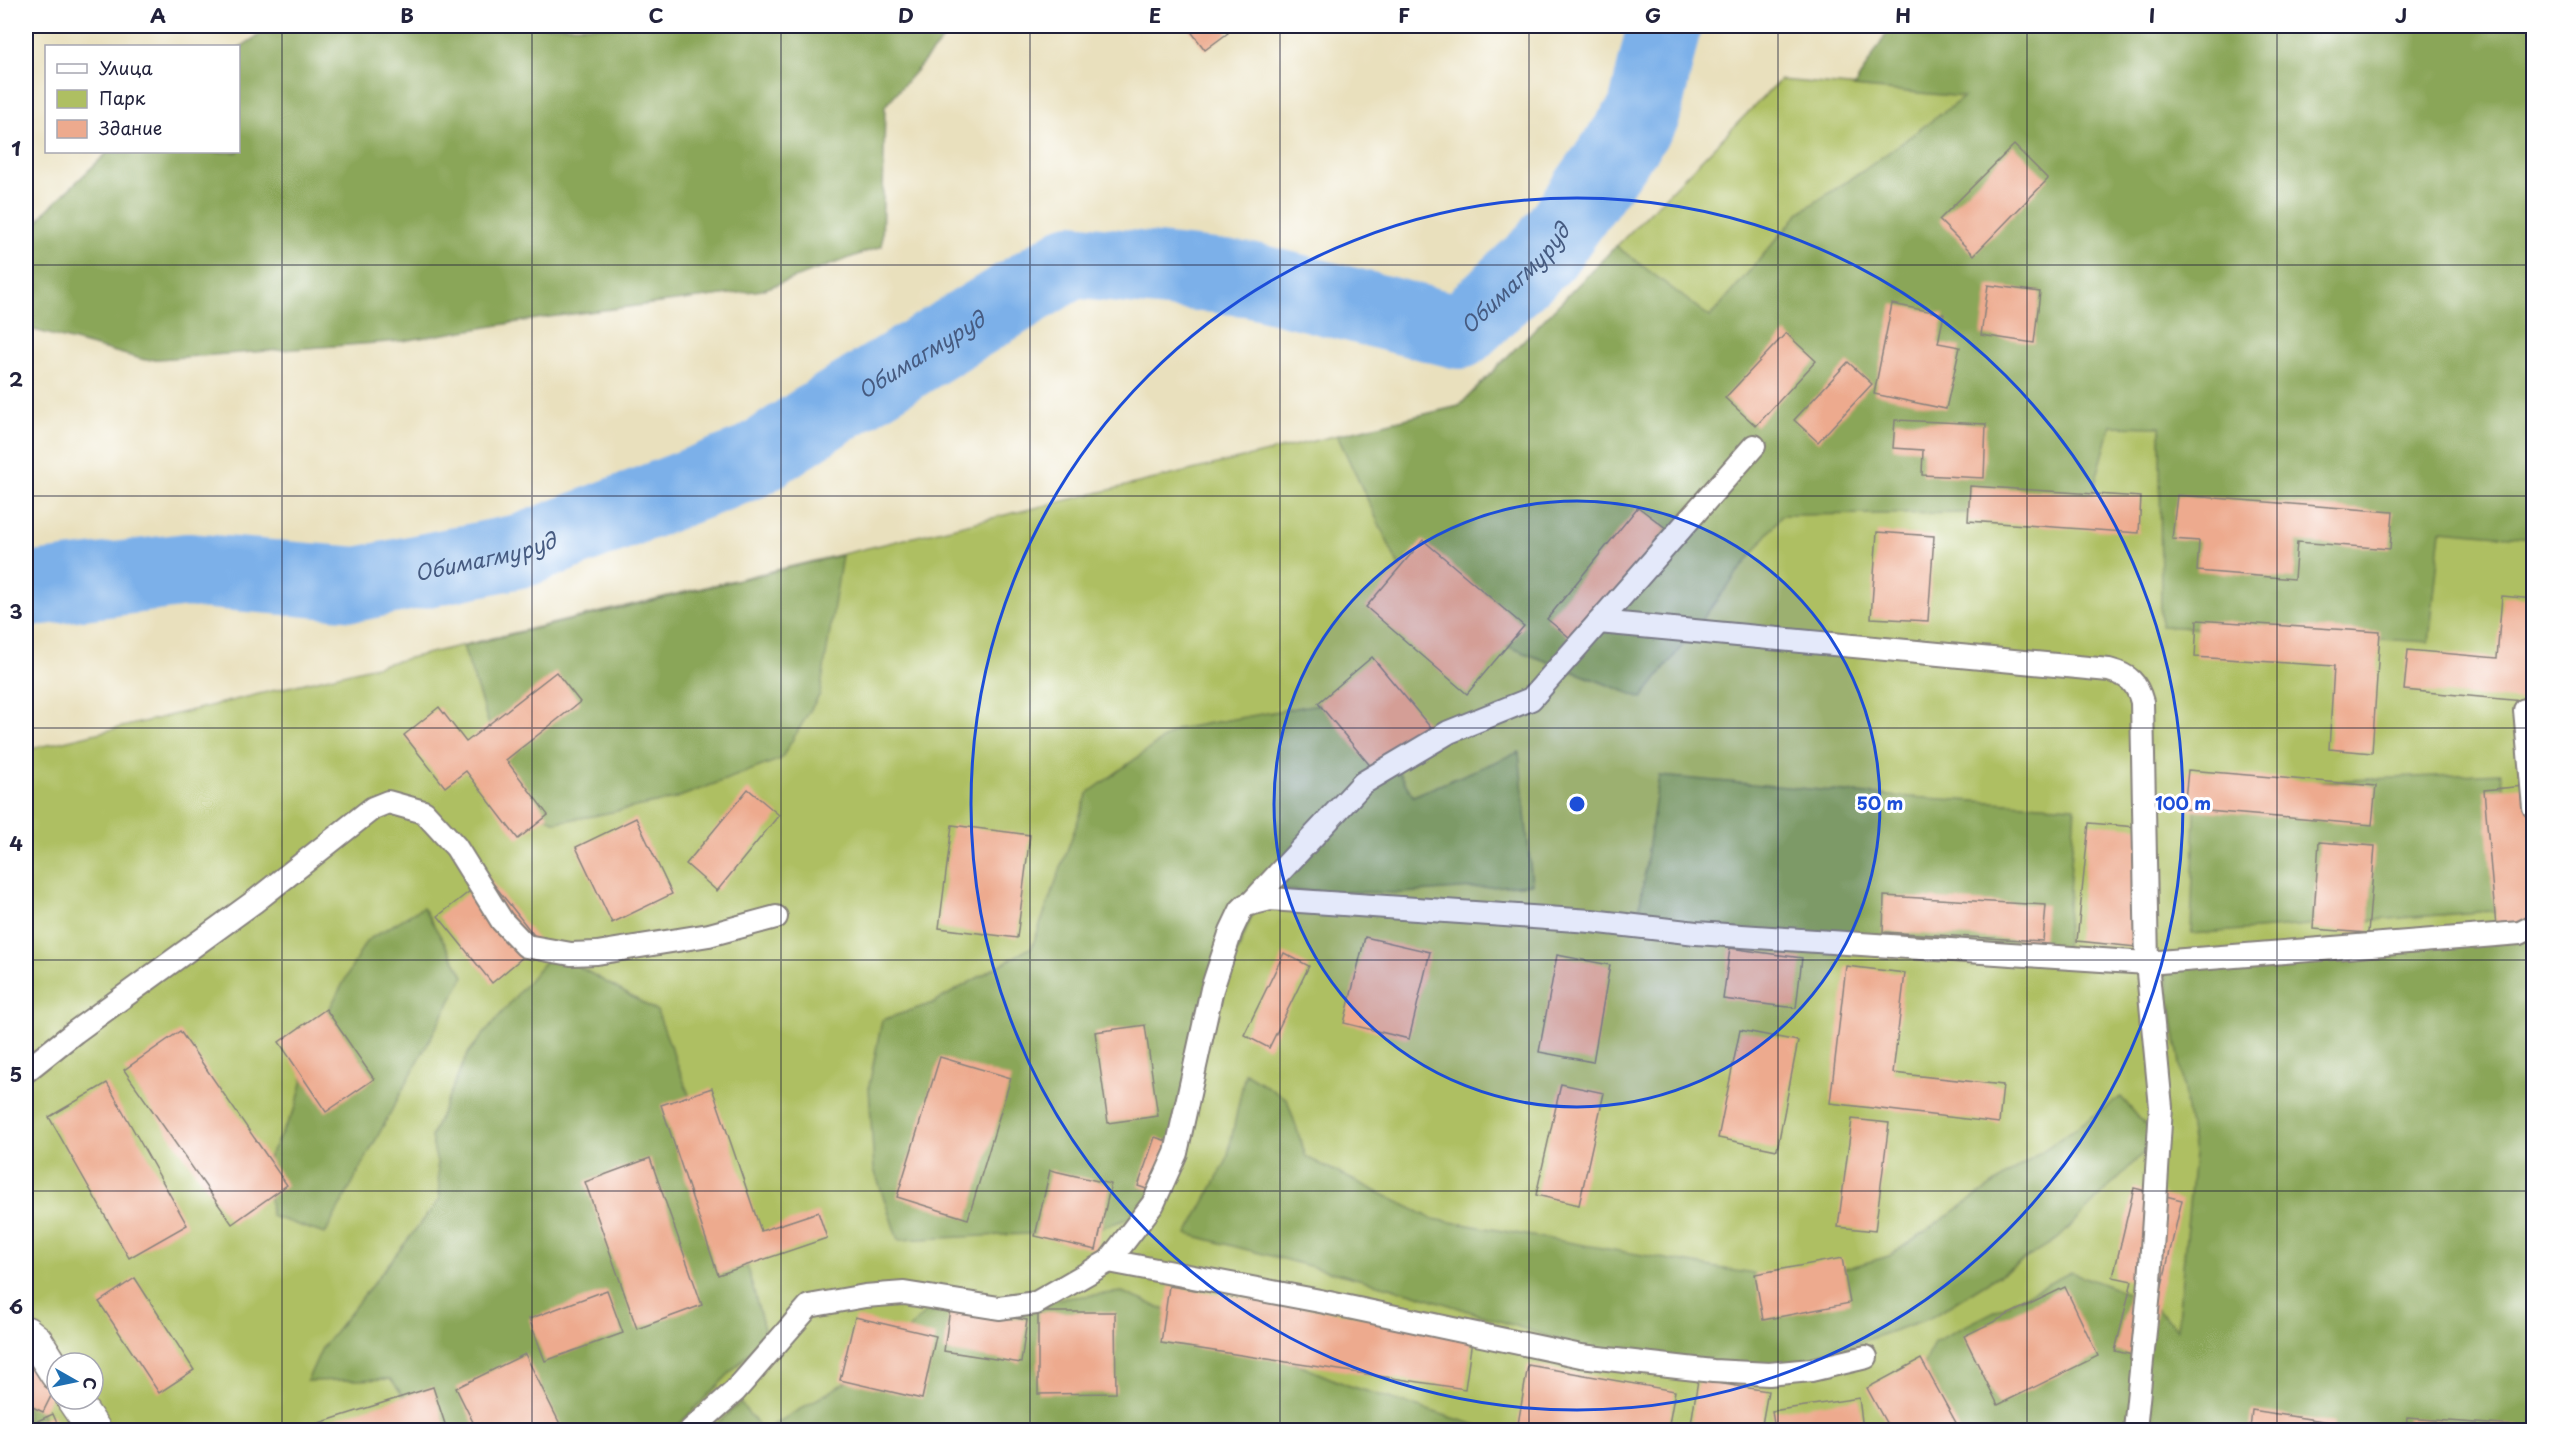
<svg xmlns="http://www.w3.org/2000/svg" width="2559" height="1456" font-family="'Playpen Sans',sans-serif">
	<style>
		.green { fill: #aebf62; stroke: #68704e; stroke-width: 1.5; fill-rule: evenodd }
		.forest { fill: #8aa658; stroke: #56644a; stroke-width: 1.5 }
		.lines { fill: none; stroke-linecap: round; stroke-linejoin: round }
		.river { stroke: #7bb0e9; stroke-width: 74 }
		.building { fill: #edaa8e }
		.lane-casing { stroke: #86817c; stroke-width: 26 }
		.secondary-casing { stroke: #86817c; stroke-width: 36 }
		.lane { stroke: #fff; stroke-width: 22 }
		.secondary { stroke: #fff; stroke-width: 33 }
		.grid { fill: none; stroke: #22223b; stroke-width: 1.5; stroke-opacity: 0.55 }
		.ring { fill: none; stroke: #1d4ed8; stroke-width: 3 }
		.labels { text-anchor: middle; dominant-baseline: central; stroke-width: 6; stroke-linejoin: round; paint-order: stroke }
		.water-label { font-size: 21px; font-style: italic; fill: #465b81; stroke: #fff }
		.centre { fill: #1d4ed8; stroke: #fff; stroke-width: 3 }
		.ring-label { font-size: 18px; text-anchor: middle; font-weight: bold; fill: #1d4ed8; stroke: #fff; stroke-width: 6; stroke-linejoin: round; paint-order: stroke }
		.neatline { fill: none; stroke: #22223b; stroke-width: 2 }
		.grid-label { font-size: 20px; text-anchor: middle; font-weight: bold; fill: #22223b }
	</style>
	<rect width="100%" height="100%" fill="#fff"/>
	<filter id="ink" filterUnits="userSpaceOnUse"><feTurbulence type="fractalNoise" baseFrequency=".0167" numOctaves="2"/><feDisplacementMap in="SourceGraphic" scale="12" xChannelSelector="R" yChannelSelector="G"/><feConvolveMatrix kernelMatrix="1 2 1 2 8 2 1 2 1" color-interpolation-filters="sRGB"/></filter>
	<filter id="wash" filterUnits="userSpaceOnUse"><feTurbulence type="fractalNoise" baseFrequency=".008" numOctaves="4" result="noise"/><feDisplacementMap in="SourceGraphic" scale="24" xChannelSelector="R" yChannelSelector="G"/><feGaussianBlur stdDeviation="1.35" result="paint"/><feColorMatrix in="noise" values="0 0 0 0 0 0 0 0 0 0 0 0 0 0 0 0 0 1.4 0 .05"/><feComposite in="paint" operator="in"/></filter>
	<g filter="url(#wash)">
		<rect width="100%" height="100%" fill="#e9e0bd"/>
		<path class="green" d="M1780 80 2135 111 2533 433V1430H26V750L1459 406ZM57 1363H93V1399H57Z"/>
		<g class="forest">
			<path d="M273 26H955L885 106 882 246 762 290 549 317 402 341 145 360 26 328V237L47 210 108 152H238L239 48Z"/>
			<path d="M1891 26H2533V538L2441 530 2429 642 2161 626 2160 427 2111 426 2087 512 1782 515 1642 698 1421 613 1337 435 1459 406 1616 246 1710 317 1800 212 1863 171 1964 97 1854 87Z"/>
			<path d="M842 555 820 694 781 759 674 799 593 816 556 822 515 804 463 646Z"/>
			<path d="M1353 698 1413 796 1519 752 1532 884 1401 893 1262 890 1203 1039 1156 1210 1090 1231 898 1240 874 1169 869 1086 882 1020 933 1003 1032 947 1088 793 1177 729Z"/>
			<path d="M2501 773 2531 908 2191 934 2196 787Z"/>
			<path d="M1659 776 1891 796 2075 807 2065 951 1637 925Z"/>
			<path d="M423 907 464 976 325 1234 271 1216 268 1158 296 1107 313 1039 366 941Z"/>
			<path d="M2533 937V1430H1898L1934 1342 2071 1272 2148 1301 2177 1329 2194 1154 2163 956Z"/>
			<path d="M553 952 657 1011 729 1200 766 1336 674 1430H428L391 1379 307 1381 322 1348 440 1199 437 1163 431 1137 468 1053Z"/>
			<path d="M1245 1073 1287 1099 1306 1157 1433 1219 1800 1282 1889 1256 2121 1097 2157 1139 2059 1238 1930 1318 1788 1367 1619 1359 1412 1293 1187 1234 1227 1160Z"/>
			<path d="M1122 1292 1347 1385 1492 1430H765L878 1363 924 1313Z"/>
			<path d="M26 1372 38 1377 44 1430H26Z"/>
			<path d="M740 1403 763 1430H710Z"/>
		</g>
		<g class="lines">
			<path class="river" id="s1" d="M26 590 187 570 358 584 524 550 752 462 835 407 1072 261 1253 280 1460 332 1544 253 1644 113 1664 26"/>
		</g>
		<g id="blocks">
			<g class="building">
				<path d="M1187 26H1222L1228 33 1205 50Z"/>
				<path d="M2014 145 2048 179 1974 255 1939 220Z"/>
				<path d="M1988 285 2040 292 2034 343 1981 335Z"/>
				<path d="M1892 304 1944 314 1938 343 1960 347 1946 409 1874 394Z"/>
				<path d="M1786 333 1816 361 1756 426 1725 398Z"/>
				<path d="M1848 362 1872 384 1818 442 1794 420Z"/>
				<path d="M1895 420 1986 424 1984 478 1922 475 1923 450 1893 448Z"/>
				<path d="M1970 486 2141 497 2139 533 1968 521Z"/>
				<path d="M2177 495 2393 512 2390 549 2297 542 2294 579 2197 571 2199 541 2172 539Z"/>
				<path d="M1638 507 1667 529 1575 642 1547 619Z"/>
				<path d="M1877 532 1934 536 1928 621 1871 618Z"/>
				<path d="M1423 540 1524 626 1467 694 1366 607Z"/>
				<path d="M2502 596 2534 599V702L2404 690 2408 650 2497 658Z"/>
				<path d="M2197 620 2380 632 2372 753 2329 749 2334 666 2195 657Z"/>
				<path d="M1372 657 1431 728 1377 774 1318 703Z"/>
				<path d="M556 672 580 702 506 760 548 815 518 839 466 771 445 787 404 735 439 707 466 742Z"/>
				<path d="M2188 770 2376 786 2372 825 2184 809Z"/>
				<path d="M2534 785V924L2496 927 2484 790Z"/>
				<path d="M748 789 779 815 717 891 686 864Z"/>
				<path d="M636 818 672 894 612 923 576 847Z"/>
				<path d="M2089 823 2148 828 2136 947 2077 941Z"/>
				<path d="M952 825 1030 835 1017 938 939 928Z"/>
				<path d="M2319 842 2375 846 2368 933 2313 929Z"/>
				<path d="M488 877 540 943 492 983 438 916Z"/>
				<path d="M1884 896 2046 905 2043 941 1883 932Z"/>
				<path d="M1365 937 1430 952 1409 1039 1344 1023Z"/>
				<path d="M1730 948 1802 958 1796 1008 1723 999Z"/>
				<path d="M1284 953 1309 966 1269 1048 1244 1035Z"/>
				<path d="M1557 955 1610 965 1593 1062 1539 1052Z"/>
				<path d="M1846 966 1905 973 1893 1073 2003 1085 1999 1123 1830 1103Z"/>
				<path d="M326 1009 374 1079 326 1112 279 1042Z"/>
				<path d="M1145 1025 1158 1116 1108 1123 1095 1032Z"/>
				<path d="M1740 1030 1798 1041 1777 1150 1718 1138Z"/>
				<path d="M180 1031 287 1185 232 1224 124 1070Z"/>
				<path d="M940 1057 1011 1078 968 1219 897 1197Z"/>
				<path d="M107 1083 187 1225 129 1258 49 1117Z"/>
				<path d="M1561 1084 1604 1093 1579 1205 1536 1195Z"/>
				<path d="M712 1088 761 1231 818 1212 827 1238 718 1275 661 1105Z"/>
				<path d="M1852 1119 1889 1123 1875 1231 1838 1227Z"/>
				<path d="M1155 1137 1187 1148 1169 1197 1138 1186Z"/>
				<path d="M650 1158 702 1305 637 1329 585 1182Z"/>
				<path d="M1050 1170 1111 1184 1096 1250 1035 1236Z"/>
				<path d="M2134 1188 2182 1200 2145 1358 2115 1351 2132 1281 2113 1277Z"/>
				<path d="M1842 1258 1850 1303 1763 1320 1755 1274Z"/>
				<path d="M135 1278 194 1370 159 1393 99 1302Z"/>
				<path d="M1169 1286 1473 1333 1465 1389 1161 1343Z"/>
				<path d="M2065 1287 2098 1356 1998 1405 1964 1336Z"/>
				<path d="M607 1290 623 1333 545 1361 529 1319Z"/>
				<path d="M950 1308 1027 1320 1021 1363 944 1351Z"/>
				<path d="M1038 1312H1115L1116 1393 1038 1394Z"/>
				<path d="M855 1317 936 1336 922 1399 840 1380Z"/>
				<path d="M26 1349 57 1384 43 1412 26 1404Z"/>
				<path d="M525 1354 563 1430H477L456 1388Z"/>
				<path d="M1921 1359 1960 1430H1890L1867 1388Z"/>
				<path d="M1528 1365 1675 1391 1668 1430H1517Z"/>
				<path d="M1698 1380 1768 1391 1761 1430H1707L1708 1426 1691 1424Z"/>
				<path d="M433 1387 446 1427 434 1430H297Z"/>
				<path d="M1859 1398 1863 1429 1775 1430 1772 1411Z"/>
				<path d="M2252 1410 2335 1423 2334 1430H2250Z"/>
				<path d="M53 1414 60 1430H26V1426Z"/>
				<path d="M2407 1418 2517 1426V1430H2406Z"/>
			</g>
		</g>
	</g>
	<g filter="url(#ink)">
		<use href="#blocks" fill-opacity="0" stroke="#86817c" stroke-width="1.5"/>
		<g class="lines">
			<defs>
				<g id="lane">
					<path d="M1599 622 2109 670C2129 675 2137 683 2142 702L2147 963 2161 1107 2150 1281 2135 1430"/>
					<path d="M2525 710 2534 807"/>
					<path d="M1252 902 1363 783 1449 732 1531 699 1754 446"/>
					<path d="M26 1071 75 1032 254 902 373 808 388 802 424 812 456 847 502 921 526 946 571 954 597 953 709 935 776 917"/>
					<path d="M1109 1261 1320 1301 1581 1356 1713 1371 1769 1374 1811 1370 1866 1357"/>
					<path d="M691 1430 735 1391 809 1306 865 1296 904 1293 999 1308 1036 1303 1109 1261 1153 1204 1176 1153 1212 989 1231 931 1241 910 1246 905 1270 899 1591 921 1696 933 2147 963 2520 933 2534 926"/>
				</g>
				<g id="secondary">
					<path d="M26 1333 36 1341 57 1374"/>
					<path d="M73 1399 94 1430"/>
				</g>
			</defs>
			<use href="#lane" class="lane-casing"/>
			<use href="#secondary" class="secondary-casing"/>
			<use href="#lane" class="lane"/>
			<use href="#secondary" class="secondary"/>
		</g>
	</g>
	<path class="grid" d="M282 26V1430M532 26V1430M781 26V1430M1030 26V1430M1280 26V1430M1529 26V1430M1778 26V1430M2027 26V1430M2277 26V1430M26 265H2534M26 496H2534M26 728H2534M26 960H2534M26 1191H2534"/>
	<circle cx="1577" cy="804" r="303" fill="#1d4ed8" fill-opacity=".12"/>
	<g class="ring">
		<circle cx="1577" cy="804" r="303"/>
		<circle cx="1577" cy="804" r="606"/>
	</g>
	<g class="labels">
		<g class="water-label">
			<text stroke="none"><textPath href="#s1" startOffset="1598">Обимагмуруд</textPath></text>
			<text stroke="none"><textPath href="#s1" startOffset="948">Обимагмуруд</textPath></text>
			<text stroke="none"><textPath href="#s1" startOffset="464">Обимагмуруд</textPath></text>
		</g>
	</g>
	<circle cx="1577" cy="804" r="9" class="centre"/>
	<g class="ring-label">
		<text x="1880" y="810">50 m</text>
		<text x="2183" y="810">100 m</text>
	</g>
	<rect width="2559" height="1456" fill="none" stroke="#fff" stroke-width="66"/>
	<rect x="45" y="45" width="195" height="108" fill="#ffffff" stroke="#a7a7b1" stroke-width="1.5"/>
	<rect x="57" y="64" width="30" height="9" fill="#ffffff" stroke="#a7a7b1" stroke-width="1.5"/>
	<text x="99" y="75" font-size="18" fill="#22223b">Улица</text>
	<rect x="57" y="90" width="30" height="18" fill="#aebf62" stroke="#a7a7b1" stroke-width="1.5"/>
	<text x="99" y="105" font-size="18" fill="#22223b">Парк</text>
	<rect x="57" y="120" width="30" height="18" fill="#edaa8e" stroke="#a7a7b1" stroke-width="1.5"/>
	<text x="99" y="135" font-size="18" fill="#22223b">Здание</text>
	<g transform="translate(75 1381) rotate(99)"><circle r="28" fill="#ffffff" stroke="#a7a7b1" stroke-width="1.5"/>
	<path d="M0-4.5L10 22L0 15L-10 22Z" fill="#1f6fb2"/>
	<text y="-9" font-size="16" font-weight="bold" text-anchor="middle" fill="#22223b">С</text>
	</g>
	<rect x="33" y="33" width="2493" height="1390" class="neatline"/>
	<g class="grid-label">
		<text x="158" y="23">A</text>
		<text x="407" y="23">B</text>
		<text x="656" y="23">C</text>
		<text x="906" y="23">D</text>
		<text x="1155" y="23">E</text>
		<text x="1404" y="23">F</text>
		<text x="1653" y="23">G</text>
		<text x="1903" y="23">H</text>
		<text x="2152" y="23">I</text>
		<text x="2401" y="23">J</text>
		<text x="16" y="156">1</text>
		<text x="16" y="387">2</text>
		<text x="16" y="619">3</text>
		<text x="16" y="851">4</text>
		<text x="16" y="1082">5</text>
		<text x="16" y="1314">6</text>
	</g>
</svg>
